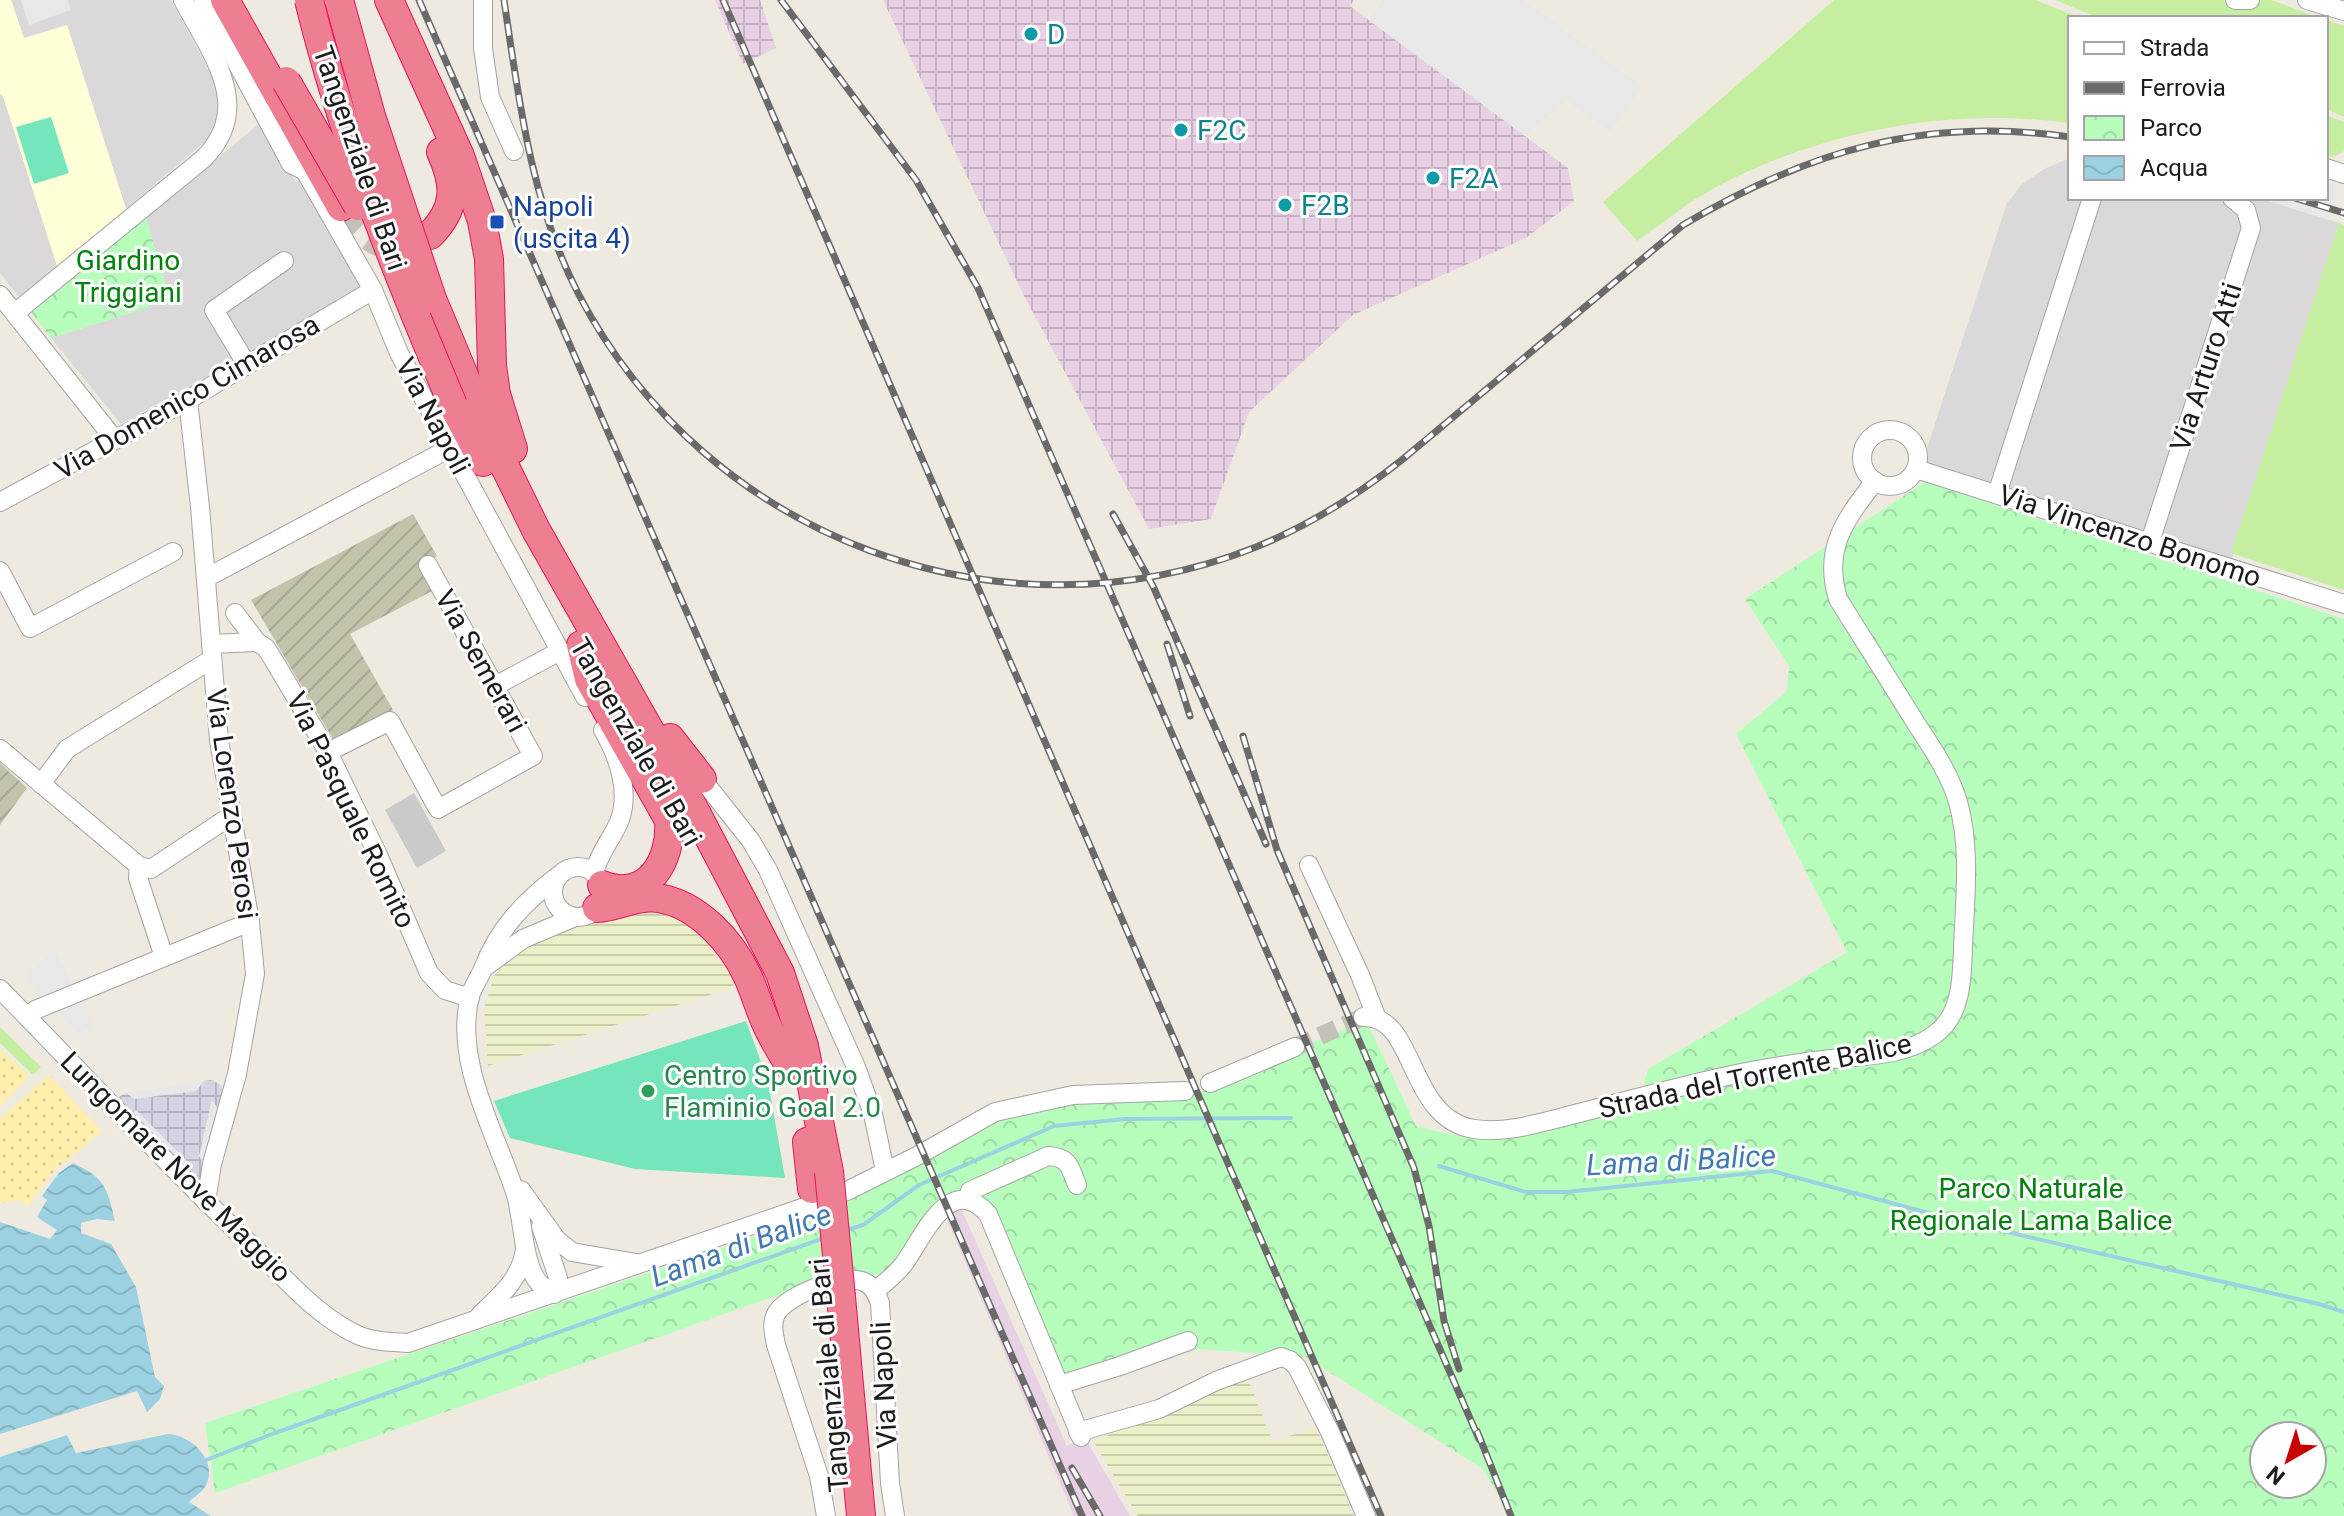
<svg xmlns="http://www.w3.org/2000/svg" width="2344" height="1516" font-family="Roboto,sans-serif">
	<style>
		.residential { fill: #dad8d8 }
		.industrial { fill: url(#industrial-grid) }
		.education { fill: #ffffd8 }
		.religious { fill: #cacaca }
		.railway { fill: #e8d1e4 }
		.construction { fill: url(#construction-furrows) }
		.farmland { fill: url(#farmland-rules) }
		.grass { fill: #c6eea0 }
		.sand { fill: url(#sand-dots) }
		.park { fill: url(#park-crowns); fill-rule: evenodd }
		.pitch { fill: #75e6bb }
		.parking { fill: #e8e8e8 }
		.plaza { fill: url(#plaza-grid) }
		.water { fill: url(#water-waves) }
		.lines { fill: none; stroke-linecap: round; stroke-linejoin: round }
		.stream { stroke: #9bd1e1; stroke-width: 4 }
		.minor-tunnel { stroke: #c4c1b9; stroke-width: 18; stroke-dasharray: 18 9; stroke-linecap: butt }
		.highway-tunnel { stroke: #c4c1b9; stroke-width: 28; stroke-dasharray: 28 14; stroke-linecap: butt }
		.minor-casing { stroke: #a3a3a3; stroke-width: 20 }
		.highway-casing { stroke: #e6135a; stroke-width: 30 }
		.minor { stroke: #fff; stroke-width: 18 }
		.highway { stroke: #ee7f93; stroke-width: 28 }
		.rail-casing { stroke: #6a6a6a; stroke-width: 7 }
		.rail { stroke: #fff; stroke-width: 4; stroke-dasharray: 12; stroke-linecap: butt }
		.highway-bridge-casing { stroke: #e6135a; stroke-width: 30; stroke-linecap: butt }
		.highway-bridge { stroke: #ee7f93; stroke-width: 28 }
		.culture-dot { fill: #0f9aa8; stroke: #fff; stroke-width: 3 }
		.transit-dot { fill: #1a4fb4; stroke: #fff; stroke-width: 3 }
		.leisure-dot { fill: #2e9e5b; stroke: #fff; stroke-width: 3 }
		.labels { text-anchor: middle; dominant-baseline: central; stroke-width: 6; stroke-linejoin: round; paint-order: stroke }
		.culture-label { font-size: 28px; fill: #0d838f; stroke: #fff; text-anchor: start }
		.street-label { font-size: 28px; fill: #1c1c1c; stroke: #fff }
		.transit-label { font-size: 28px; fill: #164399; stroke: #fff; text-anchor: start }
		.park-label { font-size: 28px; fill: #01820d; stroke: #fff }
		.leisure-label { font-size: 28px; fill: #27864d; stroke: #fff; text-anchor: start }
		.water-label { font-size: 30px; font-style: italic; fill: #4079b3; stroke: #fff }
	</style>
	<defs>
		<pattern id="industrial-grid" width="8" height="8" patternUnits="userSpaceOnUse" patternTransform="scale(2)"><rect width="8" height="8" fill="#e8d1e4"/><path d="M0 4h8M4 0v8" fill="none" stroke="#c6b3c3"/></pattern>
		<pattern id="construction-furrows" width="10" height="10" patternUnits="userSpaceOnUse" patternTransform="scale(2)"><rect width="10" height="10" fill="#c3c3ab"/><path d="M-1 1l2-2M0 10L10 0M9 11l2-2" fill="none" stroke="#a7a793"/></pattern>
		<pattern id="farmland-rules" width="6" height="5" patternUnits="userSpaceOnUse" patternTransform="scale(2)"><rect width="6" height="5" fill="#ecf0c9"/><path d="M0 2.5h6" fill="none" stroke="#cacdac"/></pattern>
		<pattern id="sand-dots" width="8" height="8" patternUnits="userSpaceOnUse" patternTransform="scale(2)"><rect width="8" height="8" fill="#ffefad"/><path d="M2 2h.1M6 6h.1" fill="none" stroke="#dacc94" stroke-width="1.8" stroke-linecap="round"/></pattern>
		<pattern id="park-crowns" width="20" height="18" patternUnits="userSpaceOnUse" patternTransform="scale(2)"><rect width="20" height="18" fill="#b7febd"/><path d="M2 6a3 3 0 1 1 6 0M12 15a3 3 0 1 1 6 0" fill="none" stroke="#9dd9a2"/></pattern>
		<pattern id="plaza-grid" width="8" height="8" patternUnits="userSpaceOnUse" patternTransform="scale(2)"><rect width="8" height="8" fill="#d4d4e4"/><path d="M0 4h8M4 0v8" fill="none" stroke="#b5b5c3"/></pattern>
		<pattern id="water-waves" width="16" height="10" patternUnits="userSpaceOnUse" patternTransform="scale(2)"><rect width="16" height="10" fill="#9bd1e1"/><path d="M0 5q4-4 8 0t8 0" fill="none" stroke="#85b3c0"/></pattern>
	</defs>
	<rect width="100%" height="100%" fill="#eeeae0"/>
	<g class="residential">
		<path d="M11 0H171L217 85 220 96 218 121 210 137 126 209 67 25 24 39Z"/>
		<path d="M0 94 3 96 57 266 19 297 0 273Z"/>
		<path d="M260 123 296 182 305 175 366 284 191 392 188 387 121 424 51 338 145 308 146 217Z"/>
		<path d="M2070 158V198H2259L2339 223 2229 567 1920 470 2007 203 2022 184 2044 169Z"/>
	</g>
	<g class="industrial">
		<path d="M715 0H760L776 48 743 64Z"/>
		<path d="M883 0H1354L1350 6 1568 168 1574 201 1526 238 1353 315 1249 412 1211 519 1149 529 1024 296Z"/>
	</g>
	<path class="education" d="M0 0H11L24 38 67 25 126 209 57 266 3 96 0 94Z"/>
	<path class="religious" d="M414 793 446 851 417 868 385 810Z"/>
	<path class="railway" d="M960 1206 1067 1446 1084 1436 1130 1516H1074L944 1212Z"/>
	<g class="construction">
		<path d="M413 514 437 556 423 567 434 590 350 634 393 710 334 741 251 600Z"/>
		<path d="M0 763 27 788 0 825Z"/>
	</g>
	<g class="farmland">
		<path d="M658 904 716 943 713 953 730 974 734 987 488 1066 484 1008 496 971 507 957 522 947 556 932 607 914Z"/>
		<path d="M1248 1379 1272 1441 1316 1428 1354 1516H1138L1093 1441Z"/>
	</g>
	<g class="grass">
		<path d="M1834 0H2035L2081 18H2070V123C1949 107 1826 130 1718 186 1690 200 1663 223 1637 241L1603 202Z"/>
		<path d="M2055 0H2223L2245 9 2260 0H2271L2321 18H2099Z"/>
		<path d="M2326 20 2344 26V117L2326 109Z"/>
		<path d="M2326 115 2344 122V151L2334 157 2326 155Z"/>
		<path d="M2339 223 2344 225V590L2231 553Z"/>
		<path d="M0 1027 41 1067 33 1075 0 1043Z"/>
	</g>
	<g class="sand">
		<path d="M0 1049 29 1076 0 1107Z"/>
		<path d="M49 1075 102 1131 55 1170 27 1207 19 1200 0 1203V1119Z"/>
	</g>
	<g class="park">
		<path d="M146 217 167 289 146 308 51 338 31 312Z"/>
		<path d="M1925 482 2344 619V1516H1511L1483 1469 1305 1357 1198 1349 1134 1371 1061 1389 1005 1249 970 1204 938 1221 899 1273 865 1275 804 1286 215 1493 205 1423 837 1209 979 1122 1137 1090 1197 1093 1213 1088 1267 1057 1304 1046 1366 1020 1416 1126C1473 1142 1519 1142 1576 1123 1599 1116 1622 1099 1643 1088L1648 1069 1847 952 1736 734 1787 691 1789 666 1745 599ZM2264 1436H2312V1484H2264Z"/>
	</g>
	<g class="pitch">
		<path d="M51 117 69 173 34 184 16 127Z"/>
		<path d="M746 1021 768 1081 785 1178 635 1169 510 1138 494 1101Z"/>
	</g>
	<g class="parking">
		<path d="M21 0H68L71 10 29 25Z"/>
		<path d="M1383 0H1523L1642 86 1611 131 1566 100 1525 136 1369 20Z"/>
		<path d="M2326 181 2340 186 2329 220 2259 198H2326Z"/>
		<path d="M54 950 95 1026 78 1034 51 1002 24 977Z"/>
		<path d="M204 1081 196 1091 134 1099 127 1093Z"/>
		<path d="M213 1099 219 1110 205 1166 199 1156Z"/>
		<path d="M136 1109 191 1165 184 1171 129 1116Z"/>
	</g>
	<path class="plaza" d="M211 1080 220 1084 223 1090 219 1110 212 1100 199 1156 205 1166 201 1180 198 1181 184 1171 190 1164 136 1110 129 1116 118 1101 120 1096 127 1093 134 1099 196 1091 204 1081Z"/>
	<g class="water">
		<path d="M73 1163C105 1178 107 1187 115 1221L97 1219 81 1223V1233L111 1244 136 1287 155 1377 164 1386 160 1399 147 1412 137 1391 0 1434V1222L50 1239 57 1230 37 1217 47 1200 42 1196 59 1173Z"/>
		<path d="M168 1434C190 1435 217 1459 207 1483 204 1491 195 1496 189 1502L211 1516H0V1457L67 1435 76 1453Z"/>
	</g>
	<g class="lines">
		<g class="stream">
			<path d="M1439 1166 1526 1192H1566L1772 1171 1955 1220 2319 1304 2344 1312"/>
			<path d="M844 1231 863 1225 919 1185 1054 1126 1125 1119 1291 1118"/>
			<path d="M206 1460 275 1433 824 1238"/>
		</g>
		<path class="minor-tunnel" d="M1295 1047 1363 1017"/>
		<path class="highway-tunnel" d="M341 207C357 228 376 250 405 246"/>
		<defs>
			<g id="minor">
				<path d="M203 0 291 164 305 171 373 290 399 353 585 697"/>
				<path d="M483 0V48L490 97 514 151"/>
				<path d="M2235 0H2250"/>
				<path d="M2307 0 2344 11"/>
				<path d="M2326 168 2344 174"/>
				<path d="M0 295 115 440"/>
				<path d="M15 313 203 159C256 107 210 52 183 0"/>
				<path d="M247 365 214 310 284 261"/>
				<path d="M188 400 200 507 219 740 250 922 255 974 237 1074 212 1164 206 1202"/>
				<circle cx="1890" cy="458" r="28"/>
				<path d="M1916 469 2344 604"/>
				<path d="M1997 494 2092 198"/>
				<path d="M0 502 188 400 373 290"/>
				<path d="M2150 542 2251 228 2246 210 2232 198"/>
				<path d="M0 571 30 628 173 552"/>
				<path d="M206 578 450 448"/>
				<path d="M235 613 257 642 266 648 273 659 328 752 378 855 429 973 445 990 470 998"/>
				<path d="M211 644 257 642"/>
				<path d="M495 686 560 651"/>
				<path d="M338 747 390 721 438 809 533 756 428 565"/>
				<path d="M0 749 139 866 151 869 232 815"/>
				<path d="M702 779 751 841 768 870 856 1067 873 1114 885 1171"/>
				<path d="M41 784 67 749 212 659"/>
				<path d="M1309 865 1360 975 1376 1016"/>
				<path d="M139 866 138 878 164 957"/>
				<circle cx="578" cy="892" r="25"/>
				<path d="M594 873C599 853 611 840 619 822 631 792 618 756 603 730"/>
				<path d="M485 967 523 939 575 917"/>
				<path d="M0 989C84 1075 165 1163 252 1246 284 1277 318 1318 360 1336 375 1342 392 1342 408 1343L802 1208 847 1191 917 1156 995 1112 1073 1095 1185 1091"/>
				<path d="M35 1010 250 922"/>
				<path d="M1363 1017C1417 1014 1406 1118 1474 1129 1507 1134 1543 1122 1575 1114 1626 1101 1676 1087 1727 1076 1759 1069 1791 1064 1823 1060 1860 1055 1902 1058 1934 1035 1962 1016 1962 977 1963 947 1965 900 1971 848 1958 802 1949 771 1929 744 1912 717 1888 678 1863 639 1838 599 1823 549 1844 521 1875 481"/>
				<path d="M1210 1083 1295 1047"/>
				<path d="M521 1190 557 1240 572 1252 636 1263"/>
				<path d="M968 1200 970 1191 1048 1156C1069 1157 1070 1167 1077 1185"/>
				<path d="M541 1226 558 1278 554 1294"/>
				<path d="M875 1291C885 1283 895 1275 903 1265 922 1240 949 1170 988 1214L1081 1437"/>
				<path d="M554 1294C550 1290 543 1287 539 1283 523 1265 523 1219 516 1195 497 1135 453 1062 470 996 473 987 479 978 483 969 498 929 524 902 558 876"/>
				<path d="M480 1315C500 1296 521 1279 525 1249"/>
				<path d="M1059 1385 1120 1366 1188 1341"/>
				<path d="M1078 1432 1159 1409 1216 1381 1281 1357 1290 1360 1297 1367 1330 1432 1366 1516"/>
				<path d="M826 1516 819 1476 776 1345C774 1334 771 1324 776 1314 786 1295 847 1271 866 1283 874 1287 877 1295 880 1303L890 1483 895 1516"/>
			</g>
			<g id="highway">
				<path d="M225 0 341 207"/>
				<path d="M389 0 460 156 482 221 489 259 492 366 496 394 513 449"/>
				<path d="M430 235C457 208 456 185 441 152"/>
				<path d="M432 299 486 428 536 530 691 803 780 973 804 1046 829 1172"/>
				<path d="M453 405 483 462"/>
				<path d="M581 645 589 679 669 820C672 860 648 903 602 885"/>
				<path d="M670 738 702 779"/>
				<path d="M597 908C618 907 636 895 658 898 698 904 732 942 748 977 755 992 759 1008 766 1023 773 1040 784 1056 793 1071"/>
				<path d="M807 1142 812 1189"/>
				<path d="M841 1297 861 1516"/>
			</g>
		</defs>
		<use href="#minor" class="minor-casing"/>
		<use href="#highway" class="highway-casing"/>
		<use href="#minor" class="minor"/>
		<use href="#highway" class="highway"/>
		<defs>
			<g id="rail">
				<path d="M419 0 1082 1516"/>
				<path d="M504 0C519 101 531 203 579 295 706 538 1000 649 1256 547 1310 525 1358 495 1403 459L1683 225C1808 151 1924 116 2070 137"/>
				<path d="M723 0 1381 1516"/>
				<path d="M781 0 916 180 978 288 1479 1439"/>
				<path d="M2295 198 2344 213"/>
				<path d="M1113 514 1153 586 1266 844"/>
				<path d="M1167 644 1190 716"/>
				<path d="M1243 736 1277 850 1414 1168 1429 1226 1444 1321 1459 1369"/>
				<path d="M1477 1431 1511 1516"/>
				<path d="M1072 1468 1100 1516"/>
			</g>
		</defs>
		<use href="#rail" class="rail-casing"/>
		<use href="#rail" class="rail"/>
		<defs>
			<g id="highway-bridge">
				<path d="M309 0C343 140 397 273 453 405"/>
				<path d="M339 0 371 116 432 299"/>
				<path d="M286 81 358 206"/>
				<path d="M829 1172 841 1297"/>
			</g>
		</defs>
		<use href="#highway-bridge" class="highway-bridge-casing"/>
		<use href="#highway-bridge" class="highway-bridge"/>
	</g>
	<g class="culture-dot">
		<circle cx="1031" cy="34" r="8"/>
		<circle cx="1181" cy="130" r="8"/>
		<circle cx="1433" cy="178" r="8"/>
		<circle cx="1285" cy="205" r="8"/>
	</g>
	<rect class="transit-dot" x="489" y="214" width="16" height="16" rx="4"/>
	<circle class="leisure-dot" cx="648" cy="1091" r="8"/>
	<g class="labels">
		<g class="culture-label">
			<text x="1047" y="34">D</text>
			<text x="1197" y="130">F2C</text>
			<text x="1449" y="178">F2A</text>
			<text x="1301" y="205">F2B</text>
		</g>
		<g class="street-label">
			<text transform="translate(360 158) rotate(71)">Tangenziale di Bari</text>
			<text transform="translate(2206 367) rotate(-72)">Via Arturo Atti</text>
			<text transform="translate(187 397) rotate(-30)">Via Domenico Cimarosa</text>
			<text transform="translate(433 416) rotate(62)">Via Napoli</text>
			<text transform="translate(2130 536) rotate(18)">Via Vincenzo Bonomo</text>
			<text transform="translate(481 661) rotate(61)">Via Semerari</text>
			<text transform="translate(636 742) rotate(60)">Tangenziale di Bari</text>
			<text transform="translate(232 804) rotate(82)">Via Lorenzo Perosi</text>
			<text transform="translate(351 810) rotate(64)">Via Pasquale Romito</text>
			<text transform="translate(1755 1076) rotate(-12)">Strada del Torrente Balice</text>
			<text transform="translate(176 1167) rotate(45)">Lungomare Nove Maggio</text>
			<text transform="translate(829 1375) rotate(-95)">Tangenziale di Bari</text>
			<text transform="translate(884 1385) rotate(-93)">Via Napoli</text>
		</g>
		<g class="transit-label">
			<text x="513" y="206">Napoli<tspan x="513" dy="32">(uscita 4)</tspan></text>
		</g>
		<g class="park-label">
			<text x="128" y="260">Giardino<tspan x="128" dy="32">Triggiani</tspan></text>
			<text x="2031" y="1188">Parco Naturale<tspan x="2031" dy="32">Regionale Lama Balice</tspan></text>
		</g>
		<g class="leisure-label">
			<text x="664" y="1075">Centro Sportivo<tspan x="664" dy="32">Flaminio Goal 2.0</tspan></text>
		</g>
		<g class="water-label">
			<text transform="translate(1681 1160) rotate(-3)">Lama di Balice</text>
			<text transform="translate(741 1245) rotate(-20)">Lama di Balice</text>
		</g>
	</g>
	<rect x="2068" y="16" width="260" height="184" fill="#ffffff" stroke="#a4a4a4" stroke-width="2"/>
	<rect x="2084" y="42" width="40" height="12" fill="#ffffff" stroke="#a4a4a4" stroke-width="2"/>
	<text x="2140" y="56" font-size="24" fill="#1c1c1c">Strada</text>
	<rect x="2084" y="82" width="40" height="12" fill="#6a6a6a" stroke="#a4a4a4" stroke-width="2"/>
	<text x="2140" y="96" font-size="24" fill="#1c1c1c">Ferrovia</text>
	<rect x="2084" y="116" width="40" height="24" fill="url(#park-crowns)" stroke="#a4a4a4" stroke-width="2"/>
	<text x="2140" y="136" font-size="24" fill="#1c1c1c">Parco</text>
	<rect x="2084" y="156" width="40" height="24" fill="url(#water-waves)" stroke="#a4a4a4" stroke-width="2"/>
	<text x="2140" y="176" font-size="24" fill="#1c1c1c">Acqua</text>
	<g transform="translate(2288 1460) rotate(219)"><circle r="38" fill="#ffffff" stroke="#a4a4a4" stroke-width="2"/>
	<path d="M0-6L14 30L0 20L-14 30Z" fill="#c70100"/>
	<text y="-12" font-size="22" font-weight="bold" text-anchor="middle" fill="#1c1c1c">N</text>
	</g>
</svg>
